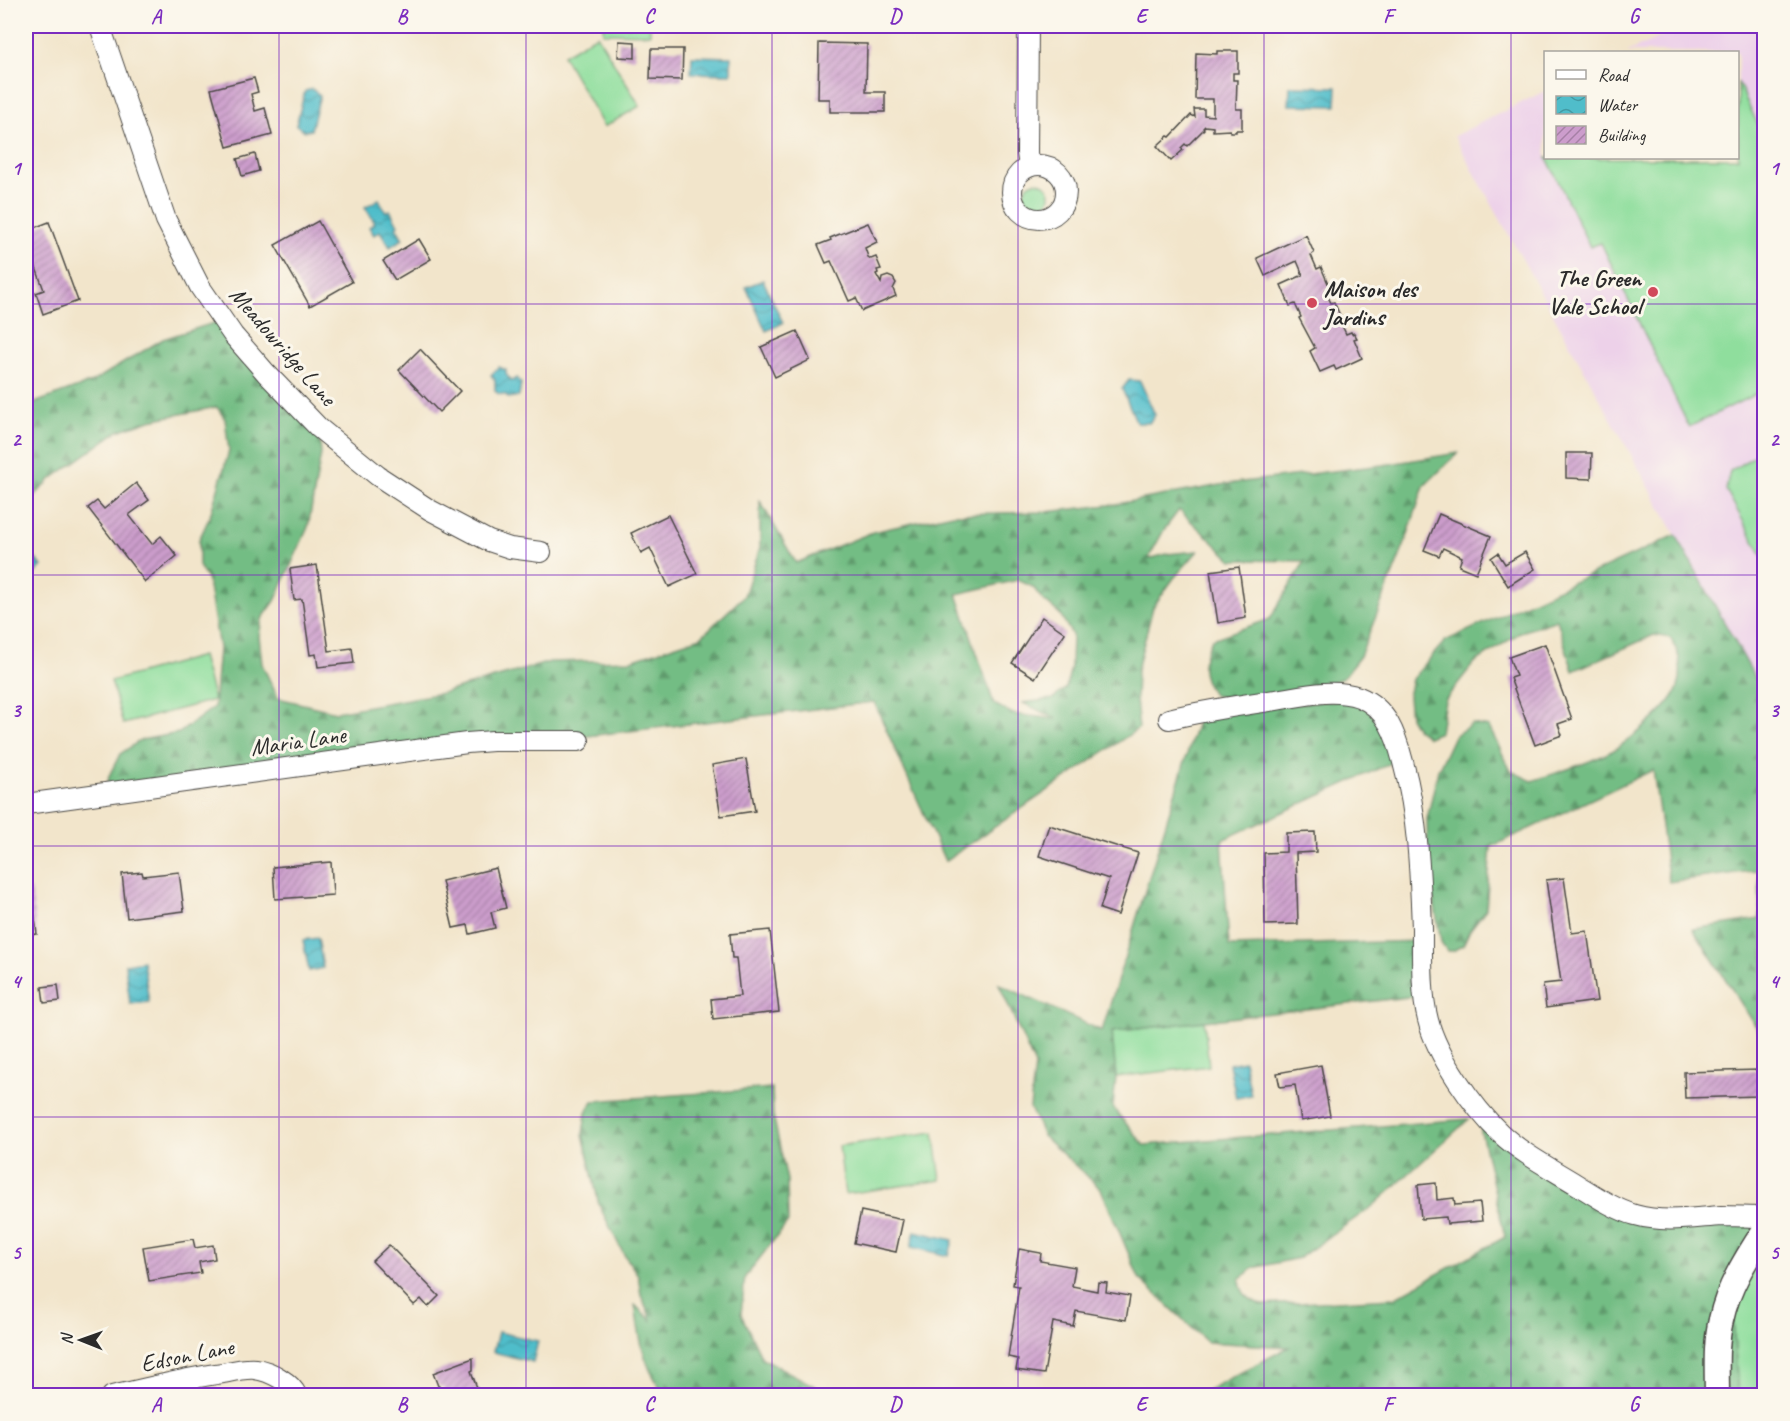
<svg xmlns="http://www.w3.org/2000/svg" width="1790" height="1421" font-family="Caveat,sans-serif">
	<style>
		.built { fill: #edd1e9 }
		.grass { fill: #8fde9d; stroke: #5d8464; stroke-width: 1.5 }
		.forest { fill: url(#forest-firs); stroke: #4f7458; stroke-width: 1.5; fill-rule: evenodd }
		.water { fill: url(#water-waves); stroke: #3e747a; stroke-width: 1.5 }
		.building { fill: url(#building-hatch) }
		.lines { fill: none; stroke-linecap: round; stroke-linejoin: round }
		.minor-casing { stroke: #494743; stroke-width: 22 }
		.tertiary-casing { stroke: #494743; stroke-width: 27 }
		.minor { stroke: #fff; stroke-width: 20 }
		.tertiary { stroke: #fff; stroke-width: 24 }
		.grid { fill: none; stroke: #7b2cbf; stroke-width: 1.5; stroke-opacity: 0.55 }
		.poi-dot { fill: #d1495b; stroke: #fbf7ec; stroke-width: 2 }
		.labels { text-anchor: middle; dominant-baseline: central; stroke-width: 6; stroke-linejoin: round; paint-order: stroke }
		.poi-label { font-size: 24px; font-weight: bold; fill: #2b2b2b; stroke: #fbf7ec; text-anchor: end }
		.street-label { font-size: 24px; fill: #2b2b2b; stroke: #fbf7ec }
		.neatline { fill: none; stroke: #7b2cbf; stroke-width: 2 }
		.grid-label { font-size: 20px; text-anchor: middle; font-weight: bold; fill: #7b2cbf }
	</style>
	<defs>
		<pattern id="forest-firs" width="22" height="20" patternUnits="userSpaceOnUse" patternTransform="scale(1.5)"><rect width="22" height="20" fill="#73bd84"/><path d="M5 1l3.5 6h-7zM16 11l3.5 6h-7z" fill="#5f9a6c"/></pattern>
		<pattern id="water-waves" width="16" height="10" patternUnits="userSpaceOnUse" patternTransform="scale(1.5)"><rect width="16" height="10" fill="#50bdca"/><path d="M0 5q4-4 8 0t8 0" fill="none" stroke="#439aa4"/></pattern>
		<pattern id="building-hatch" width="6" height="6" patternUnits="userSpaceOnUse" patternTransform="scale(1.5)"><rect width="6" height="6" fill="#cc9dcc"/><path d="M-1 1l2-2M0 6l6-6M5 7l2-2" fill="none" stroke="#a680a6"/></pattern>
	</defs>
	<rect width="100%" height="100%" fill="#fbf7ec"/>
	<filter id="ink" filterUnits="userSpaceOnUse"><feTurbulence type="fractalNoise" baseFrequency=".0167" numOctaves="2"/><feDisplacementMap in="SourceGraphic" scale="12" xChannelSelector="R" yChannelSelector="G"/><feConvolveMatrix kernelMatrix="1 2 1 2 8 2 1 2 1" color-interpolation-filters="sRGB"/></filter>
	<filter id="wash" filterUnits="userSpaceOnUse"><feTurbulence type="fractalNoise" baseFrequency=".008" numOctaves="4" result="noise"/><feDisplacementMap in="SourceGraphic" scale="24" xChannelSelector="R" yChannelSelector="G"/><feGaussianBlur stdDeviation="1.35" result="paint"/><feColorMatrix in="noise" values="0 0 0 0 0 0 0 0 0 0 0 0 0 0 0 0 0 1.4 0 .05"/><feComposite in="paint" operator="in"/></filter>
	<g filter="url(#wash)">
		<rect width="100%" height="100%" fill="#f2e5cb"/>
		<path class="built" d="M1685 26H1764V694L1454 136 1545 91 1546 158H1738V52H1627Z"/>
		<g class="grass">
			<path d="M603 26H650V34L603 33Z"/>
			<path d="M597 35 640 106 604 127 563 55Z"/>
			<path d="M1738 82 1764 138V390L1689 427 1601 243 1590 247 1547 158H1738Z"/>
			<circle cx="1037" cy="195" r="13"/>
			<path d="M1764 450V559L1726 490 1730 471Z"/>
			<path d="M202 656 214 700 123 724 111 681Z"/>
			<path d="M1204 1021 1209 1066 1116 1077 1111 1032Z"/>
			<path d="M934 1132 941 1180 845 1194 839 1146Z"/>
			<path d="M1764 1231V1395H1738L1731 1287Z"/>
		</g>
		<g class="forest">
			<path d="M223 320 319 428 321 454 308 527 275 601 262 619 259 636 262 664 278 698 336 712 442 693 550 662 631 660 701 637 744 596 760 548V501L796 563 873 532 953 514 1046 512 1117 504 1226 484 1383 465 1458 453 1424 486 1404 546 1360 656 1343 678 1324 685 1239 701 1213 695C1198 671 1201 664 1212 639L1270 619 1305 561 1232 560 1179 510 1164 530 1148 559 1167 554 1198 551 1174 578 1153 607 1137 670 1136 700 1139 728 945 861 874 702 106 793 109 776 120 754 141 740 179 733 214 707 219 648 208 581 199 566V540L210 516 229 451 225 419 217 407 150 420 118 431 50 480 26 505V406L92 382 163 339ZM1018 580 1033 587 1042 599 1060 614 1072 635 1071 667 1066 688 1053 699 1023 703 1057 719 1013 714 994 704 957 594Z"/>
			<path d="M1676 535 1764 694V1073L1759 1031 1693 929 1760 919 1759 870 1669 882 1653 770 1491 847 1486 909 1470 930 1463 945 1453 951H1447L1441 942 1428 866 1427 819 1438 770 1454 736 1472 724 1489 727 1511 771 1532 781C1555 773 1580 766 1602 756 1623 747 1663 714 1675 694 1684 678 1681 652 1670 638L1654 635 1573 671 1557 620 1521 632 1474 663 1445 700 1440 732 1428 737 1417 729 1410 717 1408 697 1412 679 1445 641Z"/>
			<path d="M1361 698 1402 758 1222 840 1229 946 1422 941 1425 995 1112 1032 1116 1077 1113 1108 1144 1145 1469 1119 1373 1206 1299 1258 1253 1268 1240 1279C1240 1294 1249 1299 1261 1305L1394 1298 1505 1237 1475 1105 1501 1134 1634 1215 1764 1217 1731 1287 1738 1395H1162L1206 1391 1289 1347 1207 1342 1139 1278 1101 1189 1043 1136 1030 1108 1035 1066 999 984 1102 1031 1200 712Z"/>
			<path d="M772 1088 773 1115 787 1180 788 1222 745 1277 741 1314 762 1358 831 1395H662C661 1386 654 1379 650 1370 641 1350 638 1327 635 1305L652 1321 641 1295 638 1275 623 1253 599 1205 583 1134 586 1113 593 1101Z"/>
		</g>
		<g class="water">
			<path d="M692 56 731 57V74L691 73Z"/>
			<path d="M1290 86 1337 87 1336 106 1289 105Z"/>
			<path d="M312 89 320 95 311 130 305 131 296 125 305 91Z"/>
			<path d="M379 199 386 212 390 210 398 225 396 227 403 239 390 247 380 231 374 235 369 227 375 223 365 207Z"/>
			<path d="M763 280 783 323 766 331 746 287Z"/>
			<path d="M499 367 506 370V374L511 381 517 378 521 383 519 396 508 398 506 395 499 394 495 391V380L491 375Z"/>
			<path d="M1129 380 1140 381 1155 415 1149 423H1137L1122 389Z"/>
			<path d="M26 549 42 566 31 577 26 571Z"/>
			<path d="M318 938 323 968 309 971 303 940Z"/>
			<path d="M143 961 149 1002 130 1004 125 964Z"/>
			<path d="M1244 1061 1251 1095 1236 1098 1229 1064Z"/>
			<path d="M915 1231 953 1240 949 1256 911 1247Z"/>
			<path d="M498 1332 538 1341 533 1362 493 1352Z"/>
		</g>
		<g id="blocks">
			<g class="building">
				<path d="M619 41 635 42V58L618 57Z"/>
				<path d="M819 43 867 44 866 92H885V112H830V99H818Z"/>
				<path d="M651 49H683L682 80 650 79Z"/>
				<path d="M1217 51H1238V73H1233V80H1237L1236 109H1242V130H1236V132H1230V130L1213 131V127L1205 126 1203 128 1204 129 1187 146 1185 144 1181 148 1183 150 1171 161 1157 146 1168 136 1170 137 1191 115 1195 117 1194 109H1204V115L1213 116V99H1195L1196 53 1217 54Z"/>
				<path d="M254 78 258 92 251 94 255 111 265 108 272 135 227 147 211 89Z"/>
				<path d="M255 154 259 171 242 176 237 159Z"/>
				<path d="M318 221 352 282 310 306 275 245Z"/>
				<path d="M49 222 78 301 43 314 36 293 44 290 26 240V231Z"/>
				<path d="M868 223 877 242 865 248 868 257 871 259 876 257 881 269 877 270 878 273 876 274 881 283 882 278 888 276 893 278 896 283 893 289 896 296 862 311 856 298 849 301 831 261 826 263 818 245 831 240 830 238Z"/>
				<path d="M1306 235 1314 253 1311 255 1317 269 1321 267 1330 288 1325 290 1331 303 1334 302 1342 320 1340 321 1346 334 1351 332 1352 334 1354 333 1357 338 1354 339 1362 358 1336 370 1334 366 1320 372 1310 351 1315 348 1299 318 1301 317 1295 304 1290 306 1281 285 1303 275 1297 261 1265 276 1257 258Z"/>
				<path d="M419 239 431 259 395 280 383 261Z"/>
				<path d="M797 331 810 360 775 377 761 347Z"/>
				<path d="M420 349 460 391 439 412 399 370Z"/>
				<path d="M1566 453H1592L1591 479 1566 478Z"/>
				<path d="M136 483 149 500 129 515 152 544 161 536 177 556 145 582 88 508 97 501 104 509Z"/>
				<path d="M1439 514 1491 536 1476 573 1459 566 1462 557 1443 548 1439 556 1424 550Z"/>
				<path d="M668 515 697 574 669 587 650 548 641 553 631 533Z"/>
				<path d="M1525 552 1535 569 1508 586 1491 558 1498 553 1505 564Z"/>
				<path d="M317 565 329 651 352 648 354 663 318 667 316 654 310 655 302 599 294 600 290 569Z"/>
				<path d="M1239 567 1246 618 1218 623 1210 571Z"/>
				<path d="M1042 617 1065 633 1035 678 1012 663Z"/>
				<path d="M1545 644 1572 719 1558 724 1562 735 1535 745 1510 678 1516 676 1509 657Z"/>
				<path d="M746 759 755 811 721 816 712 765Z"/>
				<path d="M1049 825 1138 853 1118 915 1100 909 1109 879 1039 856Z"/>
				<path d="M1315 832 1316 852 1296 853 1298 924 1265 925 1264 853 1286 852V833Z"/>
				<path d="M331 862 333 895 275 899 273 867Z"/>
				<path d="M496 868 506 908 491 912 495 928 470 934 468 925 453 928 442 881Z"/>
				<path d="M142 872 143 876 179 872 184 911 127 918 122 874Z"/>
				<path d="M1564 878 1572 933 1587 931 1597 1001 1546 1008 1543 984 1561 982 1546 880Z"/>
				<path d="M31 889 37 934 26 935V890Z"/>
				<path d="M770 930 779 1012 713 1019 711 999 740 996 736 958H732L730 934Z"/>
				<path d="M58 985 60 1001 44 1003 42 987Z"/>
				<path d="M1321 1065 1330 1116 1301 1121 1295 1085 1280 1087 1277 1073Z"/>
				<path d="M1760 1070V1096L1685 1098 1684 1072Z"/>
				<path d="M1436 1183 1437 1200 1454 1198 1455 1205 1480 1203 1482 1221 1447 1224 1446 1217 1421 1219 1418 1185Z"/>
				<path d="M861 1211 903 1220 896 1252 854 1243Z"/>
				<path d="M193 1239 195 1248 213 1245 215 1259 199 1262 201 1273 149 1281 143 1247Z"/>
				<path d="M389 1245 439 1296 428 1307 421 1299 414 1305 372 1261Z"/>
				<path d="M1019 1249 1041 1253 1040 1261 1075 1267 1072 1286 1097 1291 1098 1282 1107 1283 1106 1292 1130 1296 1126 1320 1076 1311 1073 1326 1053 1322 1044 1374 1016 1370 1018 1359 1008 1357 1019 1286 1013 1285Z"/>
				<path d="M473 1358V1370L471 1371 480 1396H447L444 1388 438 1386 433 1373Z"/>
			</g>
		</g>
	</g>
	<g filter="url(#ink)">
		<use href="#blocks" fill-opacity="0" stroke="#494743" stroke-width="1.5"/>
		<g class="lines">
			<defs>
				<g id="minor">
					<path d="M100 26 166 220 200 287 233 335 266 373 319 428 378 476 430 510 489 541 510 548 541 552"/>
					<path d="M1028 26 1027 153 1029 166"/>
					<circle cx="1039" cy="192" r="27"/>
					<path d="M1169 719C1202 711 1235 706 1269 701 1298 697 1331 687 1359 697 1387 708 1396 735 1403 762 1418 817 1420 872 1422 929 1422 956 1421 994 1428 1020 1437 1056 1473 1107 1500 1133 1521 1153 1550 1168 1576 1184 1594 1195 1614 1209 1635 1215 1664 1223 1692 1218 1721 1216 1735 1216 1750 1217 1764 1217"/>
					<path d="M26 804 467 743 493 741H579"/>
					<path d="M112 1396C149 1388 186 1378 223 1373 233 1371 245 1368 255 1369 270 1371 291 1382 297 1396"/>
				</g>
				<path id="tertiary" d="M1717 1396C1717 1371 1715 1344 1721 1320 1728 1287 1746 1259 1764 1231"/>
			</defs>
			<use href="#minor" class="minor-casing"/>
			<use href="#tertiary" class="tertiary-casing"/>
			<use href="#minor" class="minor"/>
			<use href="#tertiary" class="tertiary"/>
		</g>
	</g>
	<path class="grid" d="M279 26V1396M526 26V1396M772 26V1396M1018 26V1396M1264 26V1396M1511 26V1396M26 304H1764M26 575H1764M26 846H1764M26 1117H1764"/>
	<g class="poi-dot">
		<circle cx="1653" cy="292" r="6"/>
		<circle cx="1312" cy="303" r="6"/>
	</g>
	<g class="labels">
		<g class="poi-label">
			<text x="1641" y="278">The Green<tspan x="1641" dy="28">Vale School</tspan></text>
			<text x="1324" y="289" text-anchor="start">Maison des<tspan x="1324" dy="28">Jardins</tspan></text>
		</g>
		<g class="street-label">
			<text transform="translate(283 346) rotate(49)">Meadowridge Lane</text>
			<text transform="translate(298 741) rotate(-8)">Maria Lane</text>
			<text transform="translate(187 1355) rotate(-11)">Edson Lane</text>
		</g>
	</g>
	<rect width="1790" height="1421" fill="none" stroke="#fbf7ec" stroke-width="66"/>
	<rect x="1544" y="51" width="195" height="108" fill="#fbf7ec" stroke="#a8a59f" stroke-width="1.5"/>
	<rect x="1556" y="70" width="30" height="9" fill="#ffffff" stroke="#a8a59f" stroke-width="1.5"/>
	<text x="1598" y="81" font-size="18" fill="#2b2b2b">Road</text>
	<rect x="1556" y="96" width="30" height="18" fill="url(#water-waves)" stroke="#a8a59f" stroke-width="1.5"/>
	<text x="1598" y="111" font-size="18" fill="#2b2b2b">Water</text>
	<rect x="1556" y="126" width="30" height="18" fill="url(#building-hatch)" stroke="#a8a59f" stroke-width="1.5"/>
	<text x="1598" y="141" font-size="18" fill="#2b2b2b">Building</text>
	<g transform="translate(81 1340) rotate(271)" stroke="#fbf7ec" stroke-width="4.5" paint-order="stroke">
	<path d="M0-4.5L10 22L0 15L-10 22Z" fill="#2b2b2b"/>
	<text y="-9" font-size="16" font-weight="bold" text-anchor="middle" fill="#2b2b2b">N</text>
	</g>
	<rect x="33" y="33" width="1724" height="1355" class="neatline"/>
	<g class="grid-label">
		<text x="156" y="23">A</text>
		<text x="402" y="23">B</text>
		<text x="649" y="23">C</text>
		<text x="895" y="23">D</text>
		<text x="1141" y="23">E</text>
		<text x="1388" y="23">F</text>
		<text x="1634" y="23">G</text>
		<text x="16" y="175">1</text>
		<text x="1774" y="175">1</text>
		<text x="16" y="446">2</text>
		<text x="1774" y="446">2</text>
		<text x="16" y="717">3</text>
		<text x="1774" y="717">3</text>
		<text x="16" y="988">4</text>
		<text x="1774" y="988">4</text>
		<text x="16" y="1259">5</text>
		<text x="1774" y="1259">5</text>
		<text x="156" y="1411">A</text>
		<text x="402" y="1411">B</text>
		<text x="649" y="1411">C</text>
		<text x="895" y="1411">D</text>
		<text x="1141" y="1411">E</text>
		<text x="1388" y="1411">F</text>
		<text x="1634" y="1411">G</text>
	</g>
</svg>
